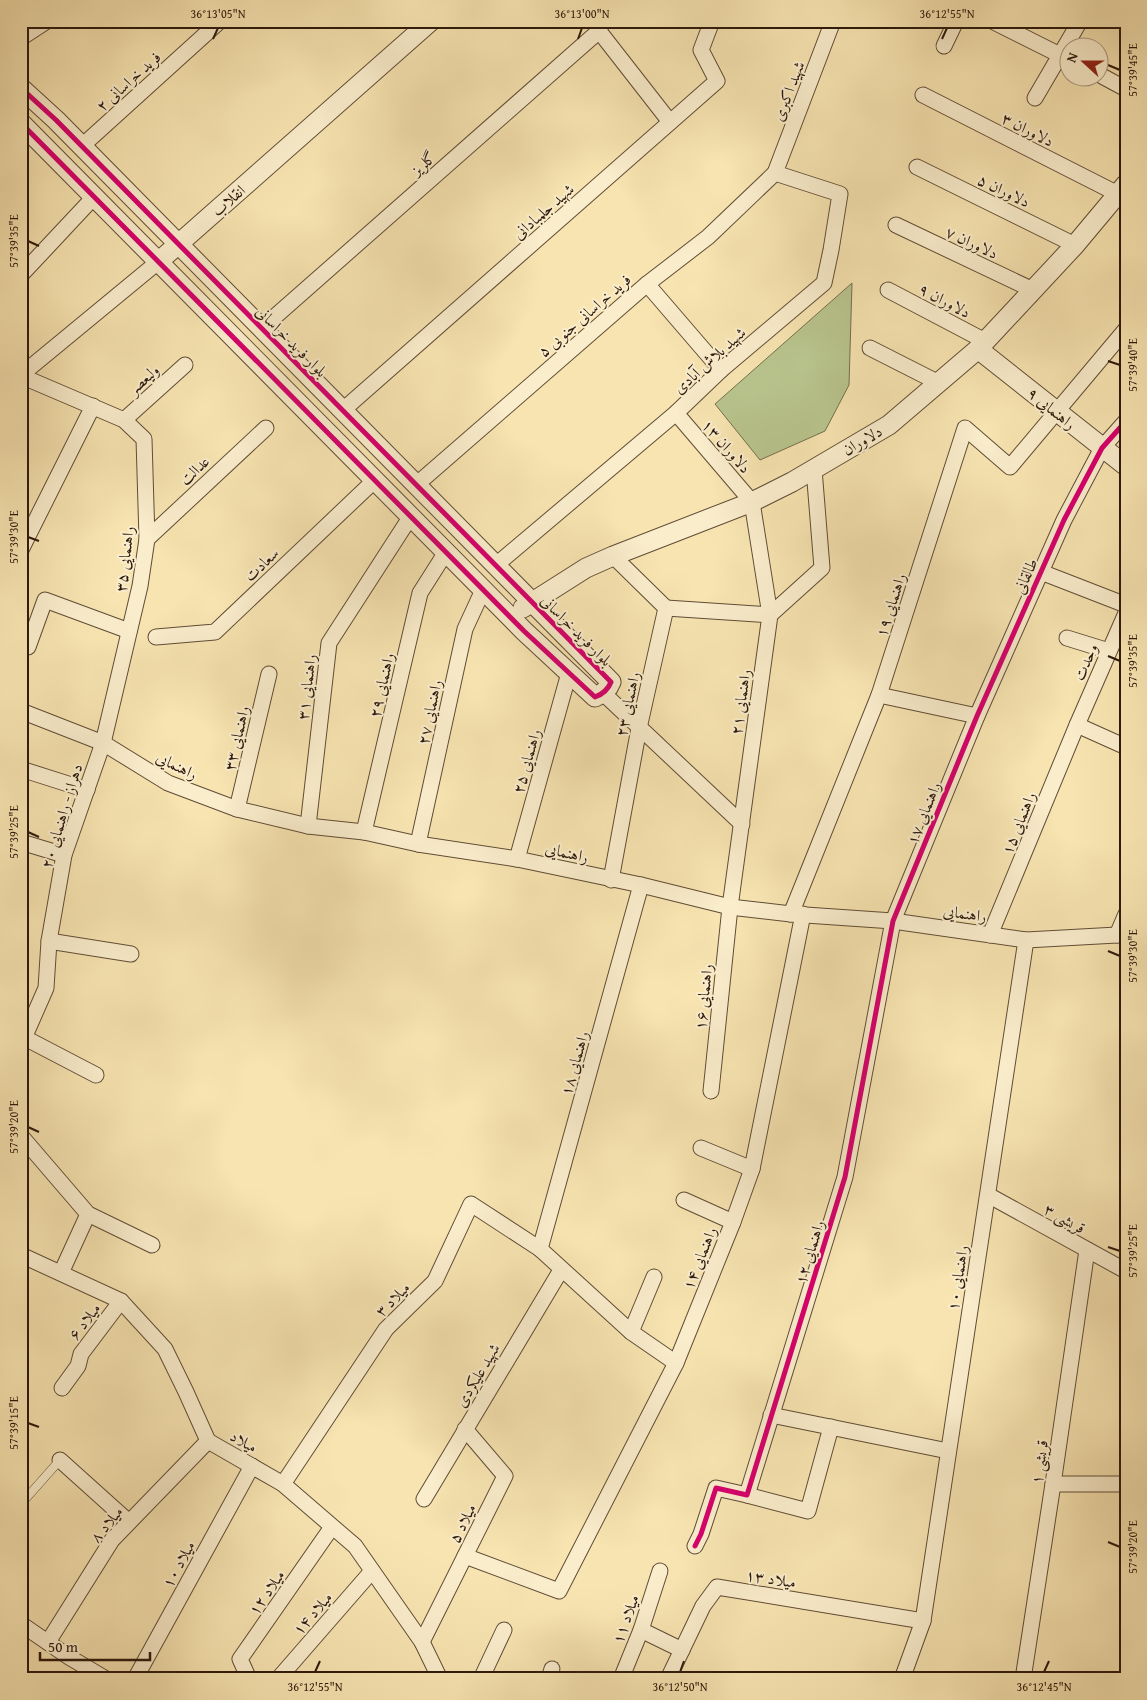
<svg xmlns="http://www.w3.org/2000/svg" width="1147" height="1700" font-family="'Gentium Book Plus',Amiri,serif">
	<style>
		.green { fill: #b9c58e; stroke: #736f4d }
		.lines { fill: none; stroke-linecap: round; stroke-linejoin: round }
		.service-casing { stroke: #604c35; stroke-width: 9 }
		.minor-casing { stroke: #604c35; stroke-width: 17 }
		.tertiary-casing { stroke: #604c35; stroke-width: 21 }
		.service { stroke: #faedcc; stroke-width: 8 }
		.minor { stroke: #faedcc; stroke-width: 15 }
		.tertiary { stroke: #faedcc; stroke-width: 19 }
		.cycleway-casing { stroke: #faedcc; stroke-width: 8 }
		.cycleway { stroke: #d6006c; stroke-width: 5 }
		.ticks { fill: none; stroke: #2d190c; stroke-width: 2 }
		.labels { text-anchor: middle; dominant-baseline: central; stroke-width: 4; stroke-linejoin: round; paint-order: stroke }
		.street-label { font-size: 16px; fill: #2d190c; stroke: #faedcc }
		.neatline { fill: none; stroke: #2d190c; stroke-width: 2 }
		.ticks-label { font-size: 12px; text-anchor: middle; fill: #2d190c }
	</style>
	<rect width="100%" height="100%" fill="#f7e4b1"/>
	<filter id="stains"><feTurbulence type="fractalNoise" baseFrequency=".004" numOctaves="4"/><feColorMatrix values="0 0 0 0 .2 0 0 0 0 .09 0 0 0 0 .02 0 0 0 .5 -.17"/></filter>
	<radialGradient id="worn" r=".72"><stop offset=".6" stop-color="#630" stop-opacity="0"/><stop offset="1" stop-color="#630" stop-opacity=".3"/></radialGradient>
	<path class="green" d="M852 283 849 385 825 431 760 460 715 404Z"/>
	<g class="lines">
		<defs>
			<path id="service" d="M21 1504 60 1460"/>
			<g id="minor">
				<path d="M992 21 1070 60"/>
				<path d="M599 31 670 122"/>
				<path d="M21 38 47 21"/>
				<path d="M944 46 956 21"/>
				<path d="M1100 75 1126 89"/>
				<path d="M923 95 1118 194"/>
				<path d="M1035 98 1080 21"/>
				<path d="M82 146 220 21"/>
				<path d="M917 167 1075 245"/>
				<path d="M896 225 1033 290"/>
				<path d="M21 275 94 197"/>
				<path d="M647 284 721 370"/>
				<path d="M888 290 985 341"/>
				<path d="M262 328 599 31 602 21"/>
				<path d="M870 348 939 383"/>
				<path d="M21 375 158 262"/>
				<path d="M21 376 124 420 144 439 147 539 140 586 103 743 64 855 49 941 46 988 21 1045"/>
				<path d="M343 410 717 81 701 50 712 21"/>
				<path d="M676 413 752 502 770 615 730 907 711 1091"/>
				<path d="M124 420 185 365"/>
				<path d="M416 485 647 284 708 237 775 173 833 21"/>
				<path d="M147 539 266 428"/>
				<path d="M21 550 93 406"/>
				<path d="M613 556 666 608"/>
				<path d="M496 565 676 413 721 370 824 283 831 250 840 194 775 173"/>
				<path d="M1041 572 1126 605"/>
				<path d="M666 608 770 615 822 568 814 469"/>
				<path d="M156 637 215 632 375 480"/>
				<path d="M1067 638 1109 651"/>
				<path d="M28 647 45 600 129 631"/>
				<path d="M603 693 742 824"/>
				<path d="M879 695 977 716"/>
				<path d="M21 711 103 743 168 783 237 809 308 826 364 832 418 844 517 859 641 885 730 907 791 914 893 921 1026 940 1117 935 1126 933"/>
				<path d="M1077 725 1126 747"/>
				<path d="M21 769 87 790"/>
				<path d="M237 809 269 674"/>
				<path d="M308 826 329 643 411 516"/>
				<path d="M364 832 420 593 446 552"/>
				<path d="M21 842 64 855"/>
				<path d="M418 844 465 629 483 590"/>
				<path d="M517 859 569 673"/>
				<path d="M611 880 639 728 666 608"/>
				<path d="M791 914 879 695 965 428 1010 467 1126 329"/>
				<path d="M990 935 1077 725 1126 613"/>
				<path d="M1117 935 1126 914"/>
				<path d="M49 941 131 954"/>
				<path d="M25 1038 96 1075"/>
				<path d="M21 1136 88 1214 152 1245"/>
				<path d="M701 1148 752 1169"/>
				<path d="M988 1195 1126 1271"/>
				<path d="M684 1200 733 1222"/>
				<path d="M540 1249 641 885"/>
				<path d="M21 1255 121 1301 165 1349 186 1392 208 1441 283 1484 355 1546 422 1642 440 1679"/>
				<path d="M61 1273 88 1214"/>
				<path d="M631 1332 654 1277"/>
				<path d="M62 1388 78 1366 81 1354 121 1301"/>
				<path d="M771 1415 948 1451"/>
				<path d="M60 1460 129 1522"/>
				<path d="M283 1484 386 1329 435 1281 471 1204 540 1249 631 1332 676 1363"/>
				<path d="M1053 1484H1126"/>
				<path d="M747 1495 808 1511 831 1427"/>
				<path d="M424 1499 561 1270"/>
				<path d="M695 1546 701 1534 716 1488 747 1495 845 1177 893 921 977 716 1064 520 1102 448 1126 421"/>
				<path d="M465 1556 559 1591 676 1363 733 1222 752 1169 803 914"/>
				<path d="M21 1624 69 1657 106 1679"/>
				<path d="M641 1630 682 1650"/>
				<path d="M48 1642 112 1540 208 1441"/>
				<path d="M422 1642 505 1476 465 1429"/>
				<path d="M135 1679 252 1466"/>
				<path d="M249 1679 240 1659 332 1527"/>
				<path d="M278 1679 372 1571"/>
				<path d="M481 1679 504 1630"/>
				<path d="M549 1679 552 1669"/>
				<path d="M621 1679 641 1630 660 1571"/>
				<path d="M668 1679 703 1606 717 1587 923 1621"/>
				<path d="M902 1679 923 1621 1026 940"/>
				<path d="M1023 1679 1053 1484 1087 1250"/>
			</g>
			<g id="tertiary">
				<path d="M21 88 56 120 611 682C608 690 603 694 595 697L524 631 21 123"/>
				<path d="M158 262 431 21"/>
				<path d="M978 349 1126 466"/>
				<path d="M523 608 586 568 613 556 752 502 792 482 889 425 978 349 1075 245 1126 184"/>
			</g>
		</defs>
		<use href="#service" class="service-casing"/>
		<use href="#minor" class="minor-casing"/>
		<use href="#tertiary" class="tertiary-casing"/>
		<use href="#service" class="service"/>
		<use href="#minor" class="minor"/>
		<use href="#tertiary" class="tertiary"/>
		<defs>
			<g id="cycleway">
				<path d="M21 88 56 120 611 682C608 690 603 694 595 697L524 631 21 123"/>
				<path d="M695 1546 701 1534 716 1488 747 1495 845 1177 893 921 977 716 1064 520 1102 448 1126 421"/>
			</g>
		</defs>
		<use href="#cycleway" class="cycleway-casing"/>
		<use href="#cycleway" class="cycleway"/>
	</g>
	<path class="ticks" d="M213 39 218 28M578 39 582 28M942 39 947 28M1108 65 1120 70M28 241 39 246M1108 361 1120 365M28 537 39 541M1108 656 1120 661M28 832 39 837M1108 951 1120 956M28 1127 39 1132M1108 1247 1120 1251M28 1423 39 1427M1108 1542 1120 1547M315 1672 320 1661M680 1672 684 1661M1044 1672 1049 1661"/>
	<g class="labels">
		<g class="street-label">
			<text transform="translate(128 81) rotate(-42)">فرید خراسانی ۲</text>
			<text transform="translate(788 91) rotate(-69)">شهید اکبری</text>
			<text transform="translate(1028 129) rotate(27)">دلاوران ۳</text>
			<text transform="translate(423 163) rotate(-41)">گلریز</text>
			<text transform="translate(1004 190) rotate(26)">دلاوران ۵</text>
			<text transform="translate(228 200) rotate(-41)">انقلاب</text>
			<text transform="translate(543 211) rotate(-41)">شهید جلمبادانی</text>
			<text transform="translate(972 242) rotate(25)">دلاوران ۷</text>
			<text transform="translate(945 300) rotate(28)">دلاوران ۹</text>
			<text transform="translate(584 315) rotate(-41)">فرید خراسانی جنوبی ۵</text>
			<text transform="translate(292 341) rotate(45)">بلوار فرید خراسانی</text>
			<text transform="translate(709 360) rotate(-42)">شهید بلاش آبادی</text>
			<text transform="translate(143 379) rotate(-42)">ولیعصر</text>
			<text transform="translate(1052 408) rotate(39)">راهنمایی ۹</text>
			<text transform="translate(862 440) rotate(-30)">دلاوران</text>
			<text transform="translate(727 446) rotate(49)">دلاوران ۱۳</text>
			<text transform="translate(194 470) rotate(-43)">عدالت</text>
			<text transform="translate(124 559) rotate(-83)">راهنمایی ۳۵</text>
			<text transform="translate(261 564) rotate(-44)">سعادت</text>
			<text transform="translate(1025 576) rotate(-66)">طالقانی</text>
			<text transform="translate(890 605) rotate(-72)">راهنمایی ۱۹</text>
			<text transform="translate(577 630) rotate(45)">بلوار فرید خراسانی</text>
			<text transform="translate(1085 662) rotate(-67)">وحدت</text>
			<text transform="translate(381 685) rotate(-77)">راهنمایی ۲۹</text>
			<text transform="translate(306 687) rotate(-83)">راهنمایی ۳۱</text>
			<text transform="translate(740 702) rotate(-82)">راهنمایی ۲۱</text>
			<text transform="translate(627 704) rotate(-78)">راهنمایی ۲۳</text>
			<text transform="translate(429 712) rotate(-78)">راهنمایی ۲۷</text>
			<text transform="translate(236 738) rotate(-77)">راهنمایی ۳۳</text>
			<text transform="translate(526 761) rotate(-74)">راهنمایی ۲۵</text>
			<text transform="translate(177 765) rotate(26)">راهنمایی</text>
			<text transform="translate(923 813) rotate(-68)">راهنمایی ۱۷</text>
			<text transform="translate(61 816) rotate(-73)">دهراز - راهنمایی ۲۰</text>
			<text transform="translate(1018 823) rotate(-68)">راهنمایی ۱۵</text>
			<text transform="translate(567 852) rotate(13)">راهنمایی</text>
			<text transform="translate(965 913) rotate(8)">راهنمایی</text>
			<text transform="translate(703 997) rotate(-84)">راهنمایی ۱۶</text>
			<text transform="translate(574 1063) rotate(-74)">راهنمایی ۱۸</text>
			<text transform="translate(1065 1218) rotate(29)">قریشی ۳</text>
			<text transform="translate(809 1252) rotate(-73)">راهنمایی ۱۲</text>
			<text transform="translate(699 1258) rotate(-68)">راهنمایی ۱۴</text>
			<text transform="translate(957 1278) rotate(-81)">راهنمایی ۱۰</text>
			<text transform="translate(392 1299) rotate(-45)">میلاد ۳</text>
			<text transform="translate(84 1321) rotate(-52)">میلاد ۶</text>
			<text transform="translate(477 1375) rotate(-59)">شهید علیکردی</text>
			<text transform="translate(244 1441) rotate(29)">میلاد</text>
			<text transform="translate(1039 1462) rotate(-82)">قریشی ۱</text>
			<text transform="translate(462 1523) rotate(-64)">میلاد ۵</text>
			<text transform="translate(106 1524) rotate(-50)">میلاد ۸</text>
			<text transform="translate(178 1564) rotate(-61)">میلاد ۱۰</text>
			<text transform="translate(771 1578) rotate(9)">میلاد ۱۳</text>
			<text transform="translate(266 1592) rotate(-55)">میلاد ۱۲</text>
			<text transform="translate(312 1613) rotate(-49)">میلاد ۱۴</text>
			<text transform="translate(625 1619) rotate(-70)">میلاد ۱۱</text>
		</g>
	</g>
	<rect width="1147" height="1700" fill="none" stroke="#f7e4b1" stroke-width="55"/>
	<g transform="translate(1084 62) rotate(291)"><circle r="24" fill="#faedcc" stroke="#a8987f"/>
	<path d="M0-4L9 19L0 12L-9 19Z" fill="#8f2418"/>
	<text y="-8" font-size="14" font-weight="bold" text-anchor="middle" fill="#2d190c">N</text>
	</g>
	<path d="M40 1652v8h110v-8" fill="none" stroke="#2d190c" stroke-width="2.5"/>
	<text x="48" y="1652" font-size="15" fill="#2d190c" stroke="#faedcc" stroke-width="4" paint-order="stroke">50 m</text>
	<rect x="28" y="28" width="1092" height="1644" class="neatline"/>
	<g class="ticks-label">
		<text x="218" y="18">36°13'05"N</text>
		<text x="582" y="18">36°13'00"N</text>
		<text x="947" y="18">36°12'55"N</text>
		<text transform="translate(1133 70) rotate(-90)" y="4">57°39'45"E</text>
		<text transform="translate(14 241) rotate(-90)" y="4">57°39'35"E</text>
		<text transform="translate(1133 365) rotate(-90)" y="4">57°39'40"E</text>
		<text transform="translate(14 537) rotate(-90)" y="4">57°39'30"E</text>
		<text transform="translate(1133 661) rotate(-90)" y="4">57°39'35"E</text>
		<text transform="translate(14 832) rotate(-90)" y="4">57°39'25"E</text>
		<text transform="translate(1133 956) rotate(-90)" y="4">57°39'30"E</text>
		<text transform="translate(14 1127) rotate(-90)" y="4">57°39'20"E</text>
		<text transform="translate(1133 1251) rotate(-90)" y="4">57°39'25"E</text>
		<text transform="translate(14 1423) rotate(-90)" y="4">57°39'15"E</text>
		<text transform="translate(1133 1547) rotate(-90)" y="4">57°39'20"E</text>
		<text x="315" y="1691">36°12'55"N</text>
		<text x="680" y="1691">36°12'50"N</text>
		<text x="1044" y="1691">36°12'45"N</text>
	</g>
	<rect width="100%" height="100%" filter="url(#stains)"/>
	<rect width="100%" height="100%" fill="url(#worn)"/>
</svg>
